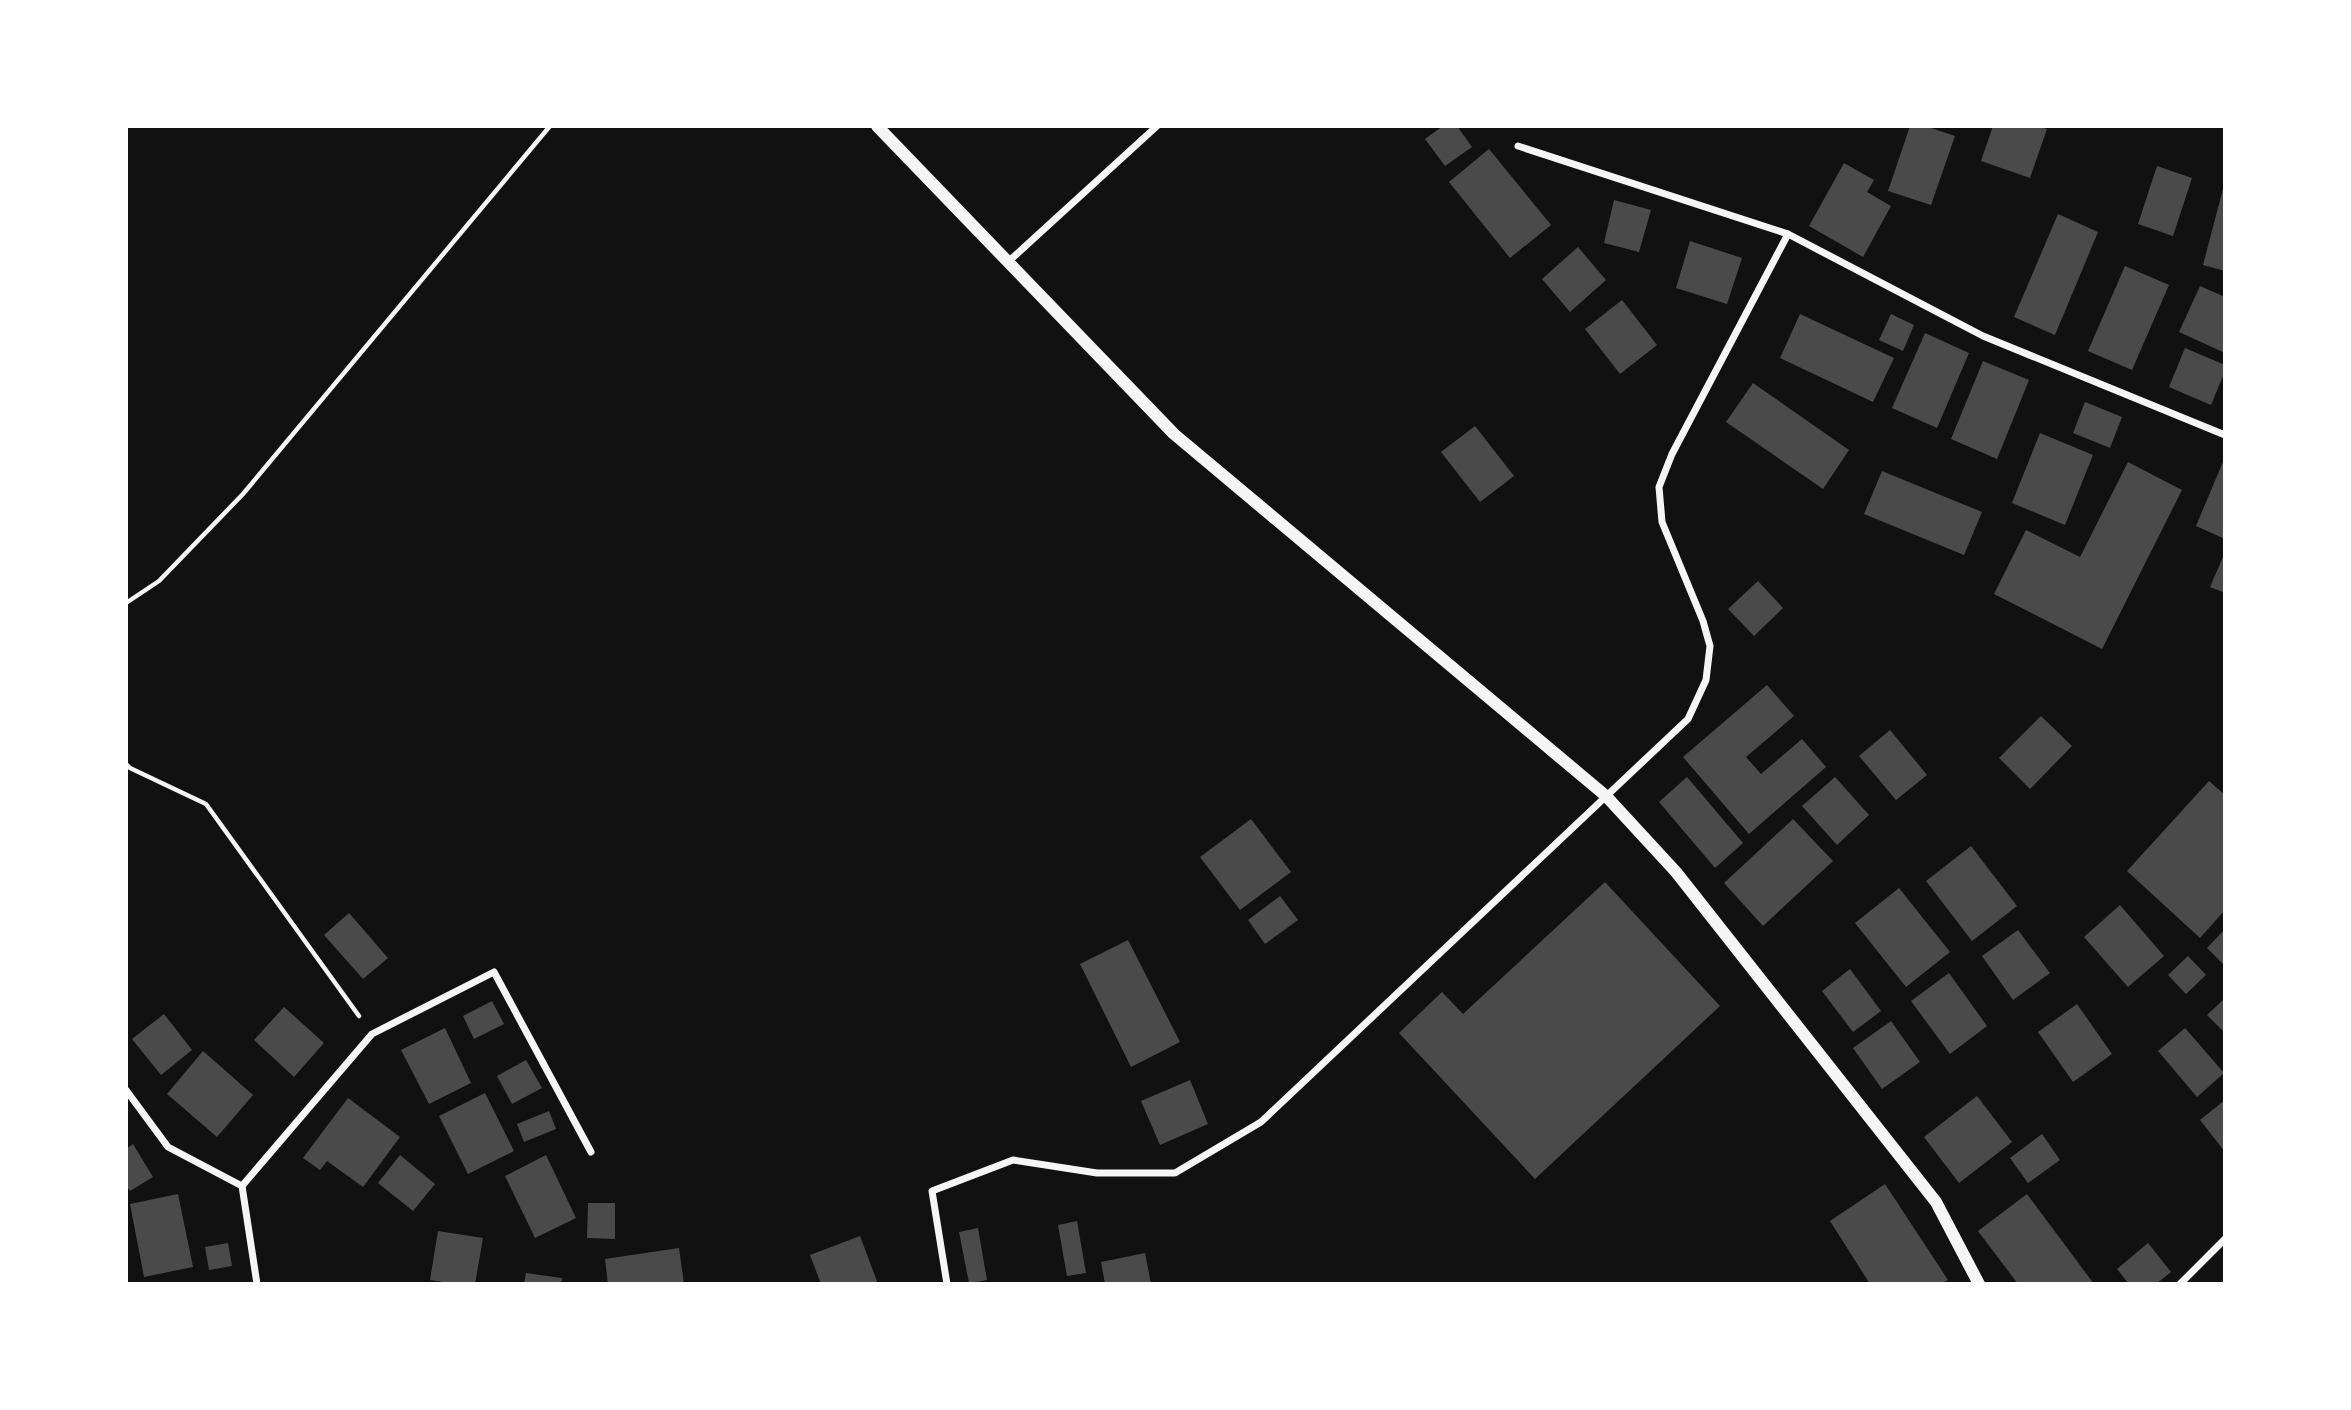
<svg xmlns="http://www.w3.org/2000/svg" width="2351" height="1410" font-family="Commissioner,sans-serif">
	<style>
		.building { fill: #4a4a4a }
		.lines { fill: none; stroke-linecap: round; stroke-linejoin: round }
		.path { stroke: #f5f5f5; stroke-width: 4.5 }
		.minor { stroke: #f5f5f5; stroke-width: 7 }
		.tertiary { stroke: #f5f5f5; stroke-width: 12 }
	</style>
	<rect width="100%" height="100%" fill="#111"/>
	<g class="building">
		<path d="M1443 126H1457L1472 147 1445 166 1425 139Z"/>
		<path d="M1910 126H1925L1955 136 1931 205 1888 191Z"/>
		<path d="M1993 126H2037L2047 129 2030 178 1981 161Z"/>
		<path d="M1489 149 1551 225 1510 258 1449 182Z"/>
		<path d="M1844 163 1874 180 1867 192 1891 206 1863 257 1809 226Z"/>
		<path d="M2157 166 2192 178 2173 236 2138 224Z"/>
		<path d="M2224 185H2225V271L2203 265Z"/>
		<path d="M1614 200 1651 210 1639 252 1604 243Z"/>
		<path d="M2058 214 2098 232 2055 335 2014 317Z"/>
		<path d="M1690 241 1742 258 1727 304 1676 288Z"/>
		<path d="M1578 247 1606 280 1570 312 1542 279Z"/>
		<path d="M2125 266 2169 285 2132 370 2088 351Z"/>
		<path d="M2200 286 2225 297V353L2179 332Z"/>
		<path d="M1622 300 1657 345 1620 374 1585 329Z"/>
		<path d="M1800 314 1894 358 1873 402 1780 358Z"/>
		<path d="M1891 314 1914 325 1903 351 1879 340Z"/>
		<path d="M1925 333 1969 353 1937 428 1892 408Z"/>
		<path d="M2185 348 2225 365V371L2211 405 2169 387Z"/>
		<path d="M1983 361 2029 380 1997 459 1951 439Z"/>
		<path d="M1753 383 1849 450 1823 489 1726 422Z"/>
		<path d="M2085 402 2122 417 2110 448 2073 433Z"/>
		<path d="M1475 426 1514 476 1480 502 1441 452Z"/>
		<path d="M2040 433 2093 455 2065 525 2012 503Z"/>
		<path d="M2225 457V539L2196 526Z"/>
		<path d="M2128 462 2182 490 2102 649 1994 594 2026 530 2080 557Z"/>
		<path d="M1882 471 1982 512 1964 555 1864 514Z"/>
		<path d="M2223 557 2225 558V593L2210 587Z"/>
		<path d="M1758 581 1783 608 1754 636 1728 609Z"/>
		<path d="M1767 685 1794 716 1746 757 1761 774 1802 739 1826 767 1749 834 1683 757Z"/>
		<path d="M2041 716 2072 746 2030 789 1999 758Z"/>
		<path d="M1890 730 1927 775 1896 800 1859 756Z"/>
		<path d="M1687 777 1743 843 1715 868 1659 802Z"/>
		<path d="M1835 777 1869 815 1837 845 1802 806Z"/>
		<path d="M2209 781 2225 795V910L2200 938 2127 871Z"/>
		<path d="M1251 819 1291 872 1240 910 1200 857Z"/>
		<path d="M1793 819 1833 861 1763 926 1724 883Z"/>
		<path d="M1971 846 2017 906 1972 941 1926 881Z"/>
		<path d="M1605 882 1720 1006 1535 1179 1399 1033 1442 992 1463 1014Z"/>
		<path d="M1899 888 1950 952 1906 987 1855 923Z"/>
		<path d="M1280 896 1298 920 1265 944 1248 920Z"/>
		<path d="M2120 905 2164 956 2128 987 2084 937Z"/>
		<path d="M349 913 388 958 363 979 324 935Z"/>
		<path d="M2225 929V966L2207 948Z"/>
		<path d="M2018 930 2050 973 2013 1000 1982 956Z"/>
		<path d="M1128 940 1180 1042 1131 1067 1080 964Z"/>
		<path d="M2188 956 2206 975 2186 994 2168 975Z"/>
		<path d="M1850 969 1881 1011 1853 1032 1822 991Z"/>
		<path d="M1949 973 1987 1026 1950 1054 1911 1001Z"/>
		<path d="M2225 998V1033L2207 1015Z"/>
		<path d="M492 1001 504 1024 474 1039 463 1016Z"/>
		<path d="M2077 1004 2112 1054 2073 1082 2038 1032Z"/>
		<path d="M284 1007 324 1043 294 1077 254 1040Z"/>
		<path d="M164 1014 192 1050 161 1075 132 1039Z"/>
		<path d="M1891 1021 1920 1062 1882 1089 1853 1048Z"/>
		<path d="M445 1028 471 1083 429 1104 401 1050Z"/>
		<path d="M2185 1028 2224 1073 2197 1097 2158 1051Z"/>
		<path d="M203 1051 253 1095 217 1137 167 1094Z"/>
		<path d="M526 1060 542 1088 512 1104 497 1076Z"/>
		<path d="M1190 1080 1208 1124 1160 1145 1141 1101Z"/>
		<path d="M485 1093 514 1151 468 1174 439 1116Z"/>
		<path d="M1977 1096 2012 1142 1959 1183 1924 1137Z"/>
		<path d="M348 1098 400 1137 363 1187 327 1161 320 1170 303 1158Z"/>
		<path d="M2225 1100V1152L2200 1120Z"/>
		<path d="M549 1111 556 1129 524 1142 517 1124Z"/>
		<path d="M2042 1134 2060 1160 2028 1183 2010 1158Z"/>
		<path d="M133 1144 153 1177 130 1191 126 1185V1149Z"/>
		<path d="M400 1155 435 1184 413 1211 378 1183Z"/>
		<path d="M546 1155 576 1218 535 1238 505 1176Z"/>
		<path d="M1885 1184 1948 1280 1941 1284H1870L1830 1221Z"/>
		<path d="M178 1194 193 1267 144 1277 130 1204Z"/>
		<path d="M2027 1194 2094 1284H2018L1978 1231Z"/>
		<path d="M588 1203H615V1239L587 1238Z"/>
		<path d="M1077 1221 1086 1273 1067 1276 1058 1225Z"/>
		<path d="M978 1228 987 1280 969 1283 959 1232Z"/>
		<path d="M438 1231 483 1238 475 1284H455L430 1280Z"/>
		<path d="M860 1236 878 1284H821L810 1255Z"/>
		<path d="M228 1243 232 1266 209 1270 205 1247Z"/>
		<path d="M2148 1243 2171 1272 2156 1284H2129L2117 1269Z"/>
		<path d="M679 1248 684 1284H608L605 1259Z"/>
		<path d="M1145 1253 1151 1284H1105L1101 1262Z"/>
		<path d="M526 1273 562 1278 561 1284H524Z"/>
	</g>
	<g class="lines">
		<g class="path">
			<path d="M126 603 159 581 243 494 550 126"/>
			<path d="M126 764 130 768 206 804 359 1016"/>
		</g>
		<g class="minor">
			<path d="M1518 146 1788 234 1983 336 2225 435"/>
			<path d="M1008 262 1157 126"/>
			<path d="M126 1090 168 1147 242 1186 257 1284"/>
			<path d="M242 1186 372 1034 494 972 591 1152"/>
			<path d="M947 1284 932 1191 1013 1160 1097 1173H1175L1261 1122 1688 719 1706 680 1710 646 1703 621 1662 522 1659 487 1672 454 1788 234"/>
			<path d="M2180 1284 2225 1239"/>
		</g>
		<path class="tertiary" d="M877 126 1174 434 1606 796 1676 872 1936 1202 1979 1284"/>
	</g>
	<rect width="2351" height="1410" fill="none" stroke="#ffffff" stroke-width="256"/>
</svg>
